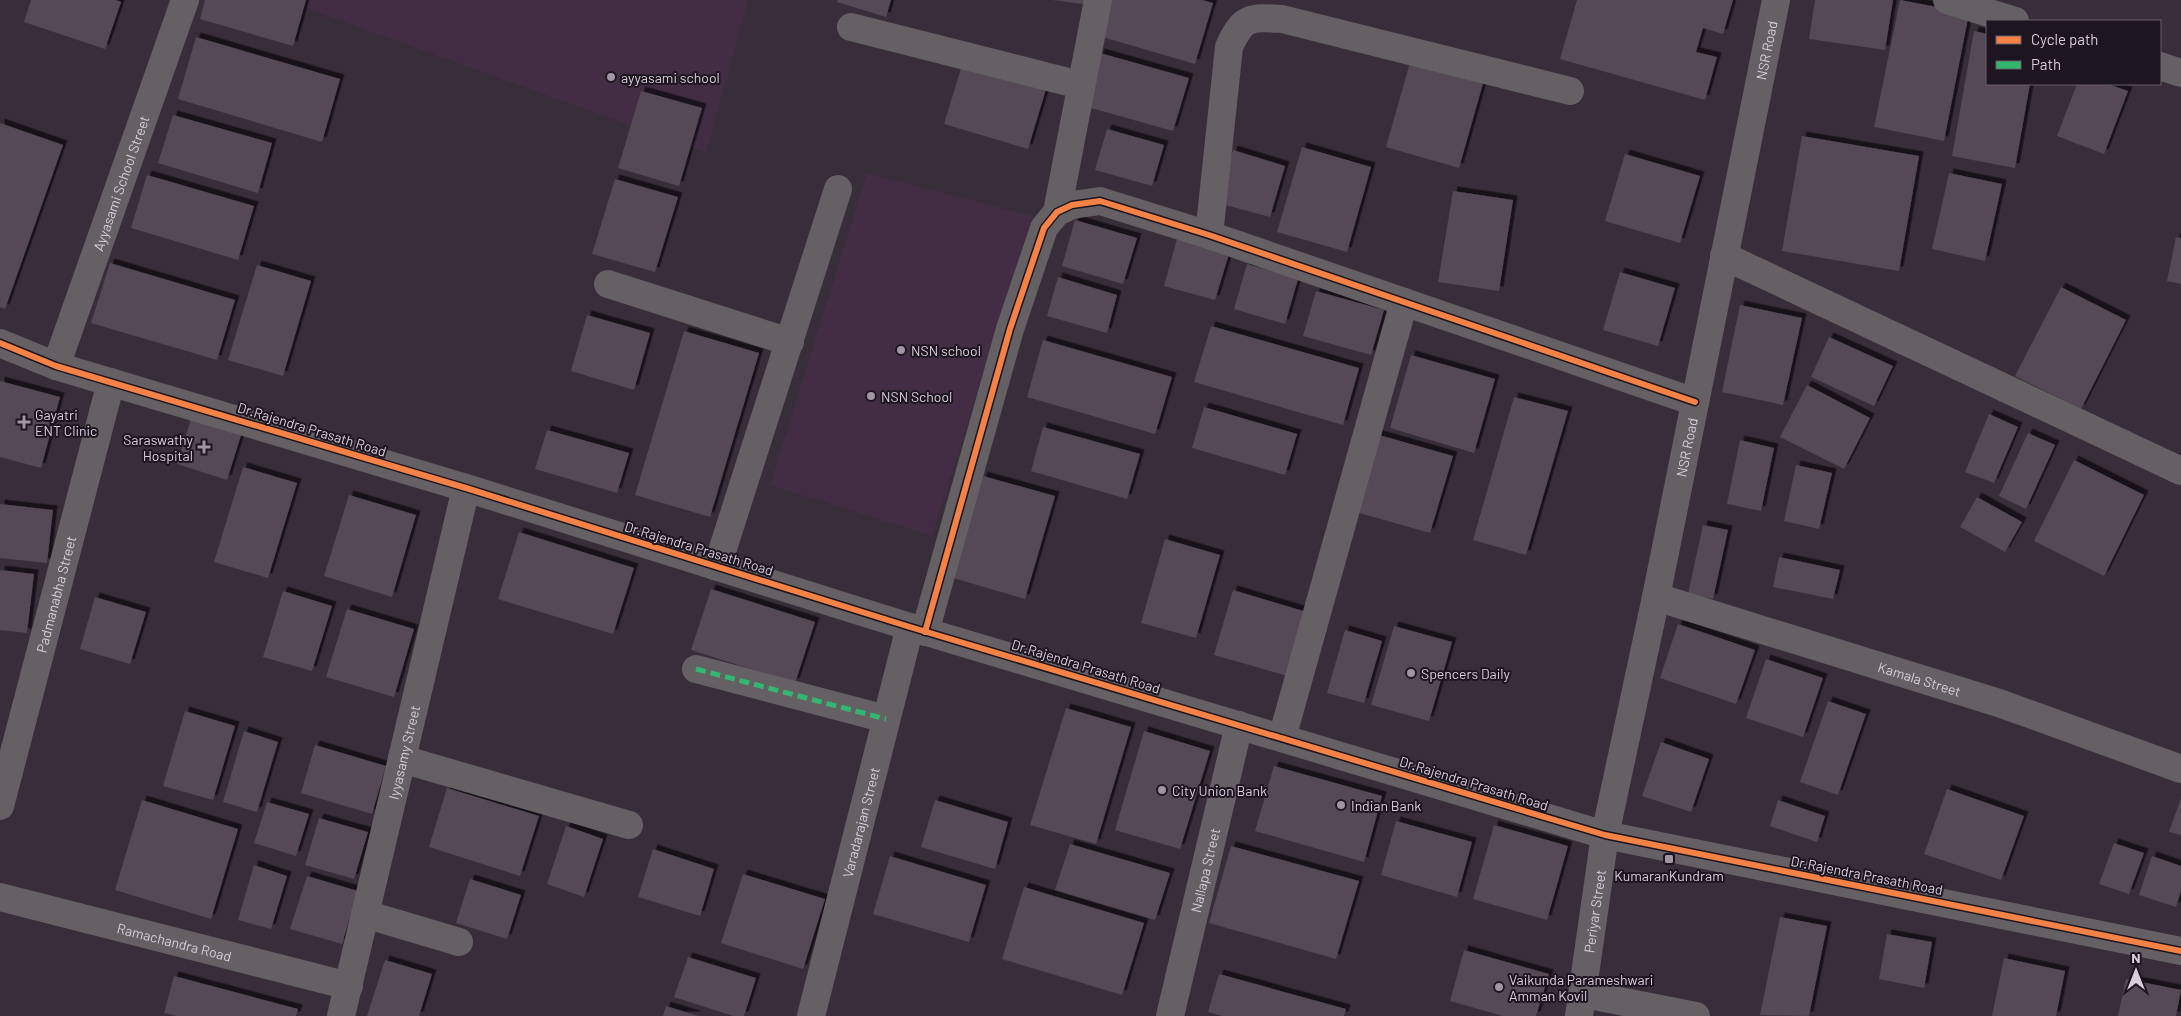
<svg xmlns="http://www.w3.org/2000/svg" width="2181" height="1016" font-family="Barlow,sans-serif">
	<style>
		.built { fill: #422d45 }
		.building { fill: #544855; filter: url(#shadow) }
		.lines { fill: none; stroke-linecap: round; stroke-linejoin: round }
		.minor { stroke: #646064; stroke-width: 28 }
		.quiet { stroke: #33b770; stroke-width: 5; stroke-dasharray: 10 5; stroke-linecap: butt }
		.cycleway-casing { stroke: #1d151f; stroke-width: 9 }
		.cycleway { stroke: #f48246; stroke-width: 6 }
		.poi-dot { fill: #a095a2; stroke: #1d151f; stroke-width: 2 }
		.labels { text-anchor: middle; dominant-baseline: central; stroke-width: 4; stroke-linejoin: round; paint-order: stroke }
		.street-label { font-size: 14px; fill: #d8cddb; stroke: #1d151f }
		.poi-label { font-size: 14px; fill: #d8cddb; stroke: #1d151f; text-anchor: start }
	</style>
	<defs>
		<filter id="shadow"><feDropShadow dx="4.5" dy="-4.5" stdDeviation="0" flood-color="#0009"/></filter>
	</defs>
	<rect width="100%" height="100%" fill="#382e39"/>
	<g class="built">
		<path d="M284 0H748L706 153Z"/>
		<path d="M867 173 1032 216 932 536 770 485Z"/>
	</g>
	<g class="building">
		<path d="M31 0H116L121 2 105 49 24 22Z"/>
		<path d="M205 0H306L293 46 200 19Z"/>
		<path d="M838 0H891L886 17 837 2Z"/>
		<path d="M1053 0H1089V5Z"/>
		<path d="M1110 0H1202L1213 3 1195 64 1099 36Z"/>
		<path d="M1577 0H1733L1723 34 1703 28 1696 52 1717 57 1705 100 1560 59Z"/>
		<path d="M1815 0H1893L1885 50 1809 39Z"/>
		<path d="M1900 0 1969 13 1944 141 1874 127Z"/>
		<path d="M1974 31 1987 34V84H2030L2015 168 1952 156Z"/>
		<path d="M196 37 340 79 322 142 178 99Z"/>
		<path d="M1100 53 1189 78 1173 131 1084 106Z"/>
		<path d="M1411 59 1484 80 1459 168 1386 147Z"/>
		<path d="M962 65 1046 89 1028 149 944 124Z"/>
		<path d="M2077 84H2108L2128 91 2104 154 2057 136Z"/>
		<path d="M641 91 702 108 679 186 618 168Z"/>
		<path d="M173 115 272 143 258 193 158 163Z"/>
		<path d="M0 123 63 145 5 309 0 307Z"/>
		<path d="M1107 129 1164 145 1152 186 1095 170Z"/>
		<path d="M1802 136 1919 156 1899 271 1782 251Z"/>
		<path d="M1302 147 1371 167 1347 252 1277 232Z"/>
		<path d="M1233 150 1285 166 1270 217 1218 203Z"/>
		<path d="M1625 154 1700 176 1680 243 1605 221Z"/>
		<path d="M1949 173 2002 184 1985 261 1932 249Z"/>
		<path d="M147 175 254 206 238 260 131 228Z"/>
		<path d="M615 179 678 197 655 272 592 254Z"/>
		<path d="M1453 191 1513 200 1499 291 1438 282Z"/>
		<path d="M1075 220 1137 238 1123 284 1062 266Z"/>
		<path d="M2176 237 2181 238V284L2167 281Z"/>
		<path d="M1177 239 1229 254 1215 300 1164 286Z"/>
		<path d="M110 263 235 300 217 360 91 323Z"/>
		<path d="M1247 264 1298 279 1285 324 1234 309Z"/>
		<path d="M257 265 311 281 283 376 228 360Z"/>
		<path d="M1620 272 1675 288 1658 346 1603 330Z"/>
		<path d="M1058 277 1117 295 1107 333 1047 316Z"/>
		<path d="M2061 287 2126 320 2081 409 2015 376Z"/>
		<path d="M1316 291 1384 310 1371 355 1303 336Z"/>
		<path d="M1740 305 1802 318 1783 405 1722 392Z"/>
		<path d="M587 315 650 333 634 390 571 371Z"/>
		<path d="M1211 326 1359 368 1343 425 1194 382Z"/>
		<path d="M684 331 759 353 710 517 635 495Z"/>
		<path d="M1829 337 1893 366 1874 406 1811 377Z"/>
		<path d="M1043 340 1172 377 1155 434 1027 397Z"/>
		<path d="M1411 355 1495 379 1474 453 1390 428Z"/>
		<path d="M0 381 60 397 41 468 0 457Z"/>
		<path d="M1807 385 1870 418 1844 469 1780 437Z"/>
		<path d="M1514 397 1568 411 1526 555 1473 540Z"/>
		<path d="M1204 407 1297 434 1285 475 1192 448Z"/>
		<path d="M1989 414 2018 427 1994 483 1965 472Z"/>
		<path d="M192 416 242 432 227 480 177 464Z"/>
		<path d="M1043 427 1140 454 1127 499 1031 471Z"/>
		<path d="M547 430 629 453 617 493 535 469Z"/>
		<path d="M1372 433 1453 456 1430 533 1349 510Z"/>
		<path d="M2028 433 2055 445 2026 509 1999 496Z"/>
		<path d="M1740 440 1774 448 1761 511 1727 504Z"/>
		<path d="M2074 460 2144 495 2104 576 2034 541Z"/>
		<path d="M1796 465 1832 473 1819 529 1784 521Z"/>
		<path d="M243 467 297 483 268 578 214 562Z"/>
		<path d="M983 476 1055 496 1025 599 953 578Z"/>
		<path d="M349 495 416 515 392 597 324 576Z"/>
		<path d="M1977 497 2022 522 2005 552 1960 527Z"/>
		<path d="M0 504 53 510 47 563 0 558Z"/>
		<path d="M1703 525 1728 530 1713 599 1688 594Z"/>
		<path d="M519 532 634 568 613 634 498 599Z"/>
		<path d="M1165 539 1220 555 1196 638 1141 623Z"/>
		<path d="M1779 557 1840 570 1833 599 1773 587Z"/>
		<path d="M0 570 34 574 27 633 0 630Z"/>
		<path d="M711 589 815 622 795 683 691 650Z"/>
		<path d="M1233 590 1310 613 1291 677 1214 655Z"/>
		<path d="M283 591 332 606 312 671 263 657Z"/>
		<path d="M95 597 146 612 130 664 80 649Z"/>
		<path d="M347 609 414 629 394 697 326 677Z"/>
		<path d="M1678 624 1755 650 1736 704 1660 678Z"/>
		<path d="M1394 626 1452 642 1429 721 1371 705Z"/>
		<path d="M1345 630 1382 641 1364 703 1327 693Z"/>
		<path d="M1766 659 1823 678 1803 737 1746 718Z"/>
		<path d="M1828 701 1866 714 1838 795 1800 782Z"/>
		<path d="M1066 708 1131 727 1096 844 1030 825Z"/>
		<path d="M185 711 235 726 213 800 163 786Z"/>
		<path d="M244 731 278 742 257 812 223 802Z"/>
		<path d="M1144 731 1210 751 1180 849 1115 830Z"/>
		<path d="M1661 742 1709 759 1691 812 1642 796Z"/>
		<path d="M315 745 386 766 372 814 301 793Z"/>
		<path d="M1274 766 1382 796 1364 862 1255 831Z"/>
		<path d="M447 788 539 816 520 876 429 847Z"/>
		<path d="M1947 789 2024 816 2001 880 1924 854Z"/>
		<path d="M2181 798V835L2169 832Z"/>
		<path d="M142 800 238 829 211 919 115 890Z"/>
		<path d="M935 800 1008 822 995 869 921 847Z"/>
		<path d="M1778 800 1825 816 1817 842 1770 826Z"/>
		<path d="M267 802 309 814 296 856 254 843Z"/>
		<path d="M319 818 368 832 354 879 305 865Z"/>
		<path d="M1396 821 1472 842 1457 897 1381 875Z"/>
		<path d="M1494 825 1568 846 1547 920 1473 899Z"/>
		<path d="M566 826 603 839 584 897 547 884Z"/>
		<path d="M2114 843 2144 853 2129 894 2099 884Z"/>
		<path d="M1070 844 1170 873 1155 920 1055 890Z"/>
		<path d="M1231 846 1359 881 1336 959 1209 923Z"/>
		<path d="M653 849 714 869 700 916 638 897Z"/>
		<path d="M890 856 986 885 969 942 873 914Z"/>
		<path d="M2152 856 2181 866V891L2176 907 2139 895Z"/>
		<path d="M254 865 287 876 271 929 238 920Z"/>
		<path d="M743 874 825 899 803 969 721 943Z"/>
		<path d="M307 876 358 891 342 944 290 929Z"/>
		<path d="M470 879 521 895 507 939 456 923Z"/>
		<path d="M1024 887 1144 923 1122 995 1002 959Z"/>
		<path d="M1780 917 1827 926 1809 1016 1760 1015Z"/>
		<path d="M1887 934 1932 942 1924 988 1879 979Z"/>
		<path d="M1464 950 1549 974 1536 1016H1503L1450 1001Z"/>
		<path d="M688 957 756 978 744 1016H733L674 997Z"/>
		<path d="M2004 958 2065 971 2056 1016H1992Z"/>
		<path d="M385 960 432 974 419 1016H367Z"/>
		<path d="M1219 974 1346 1009 1344 1016H1222L1208 1012Z"/>
		<path d="M174 976 298 1009 296 1016H177L164 1013Z"/>
		<path d="M2126 979 2181 990 2176 1016H2118Z"/>
		<path d="M666 1006 698 1016H663Z"/>
	</g>
	<g class="lines">
		<g class="minor">
			<path d="M1947 0 2015 21"/>
			<path d="M851 27 1080 85"/>
			<path d="M2160 66 2181 73"/>
			<path d="M1057 212 1098 0"/>
			<path d="M1209 235 1229 47C1243 16 1250 17 1282 19L1570 91"/>
			<path d="M1724 256 2181 471"/>
			<path d="M608 284 790 342"/>
			<path d="M0 343 56 366 466 488 910 627 1605 835 2181 951"/>
			<path id="s1" d="M56 366 185 0"/>
			<path d="M717 567 838 189"/>
			<path id="s2" d="M1656 597 1999 703 2181 769"/>
			<path d="M925 632 1010 329 1044 228 1057 212 1072 205 1100 201 1209 235 1695 402"/>
			<path d="M696 669 886 719"/>
			<path d="M1282 738 1404 302"/>
			<path d="M402 759 629 825"/>
			<path id="s3" d="M0 806 111 382"/>
			<path id="s4" d="M0 897 349 986"/>
			<path d="M365 914 459 942"/>
			<path d="M1584 994 1696 1016"/>
			<path id="s5" d="M341 1016 466 488"/>
			<path id="s6" d="M811 1016 910 627"/>
			<path id="s7" d="M1170 1016 1239 725"/>
			<path id="s8" d="M1579 1016 1605 835 1656 597 1776 0"/>
		</g>
		<path class="quiet" d="M696 669 886 719"/>
		<defs>
			<g id="cycleway">
				<path d="M0 343 56 366 466 488 910 627 1605 835 2181 951"/>
				<path d="M925 632 1010 329 1044 228 1057 212 1072 205 1100 201 1209 235 1695 402"/>
			</g>
		</defs>
		<use href="#cycleway" class="cycleway-casing"/>
		<use href="#cycleway" class="cycleway"/>
	</g>
	<g class="poi-dot">
		<circle cx="611" cy="77" r="5"/>
		<circle cx="901" cy="350" r="5"/>
		<circle cx="871" cy="396" r="5"/>
		<path d="M21.5 414.5h5v5h5v5h-5v5h-5v-5h-5v-5h5z"/>
		<path d="M201.5 439.5h5v5h5v5h-5v5h-5v-5h-5v-5h5z"/>
		<circle cx="1411" cy="673" r="5"/>
		<circle cx="1162" cy="790" r="5"/>
		<circle cx="1341" cy="805" r="5"/>
		<rect x="1664" y="854" width="10" height="10" rx="2.5"/>
		<circle cx="1499" cy="987" r="5"/>
	</g>
	<g class="labels">
		<g class="street-label">
			<text stroke="none"><textPath href="#s8" startOffset="984">NSR Road</textPath></text>
			<text stroke="none"><textPath href="#s1" startOffset="194">Ayyasami School Street</textPath></text>
			<text transform="translate(312 429) rotate(17)">Dr.Rajendra Prasath Road</text>
			<text stroke="none"><textPath href="#s8" startOffset="579">NSR Road</textPath></text>
			<text transform="translate(699 548) rotate(17)">Dr.Rajendra Prasath Road</text>
			<text stroke="none"><textPath href="#s3" startOffset="219">Padmanabha Street</textPath></text>
			<text transform="translate(1086 666) rotate(17)">Dr.Rajendra Prasath Road</text>
			<text stroke="none"><textPath href="#s2" startOffset="276">Kamala Street</textPath></text>
			<text stroke="none"><textPath href="#s5" startOffset="271">Iyyasamy Street</textPath></text>
			<text transform="translate(1474 783) rotate(17)">Dr.Rajendra Prasath Road</text>
			<text stroke="none"><textPath href="#s6" startOffset="200">Varadarajan Street</textPath></text>
			<text stroke="none"><textPath href="#s7" startOffset="150">Nallapa Street</textPath></text>
			<text transform="translate(1867 875) rotate(11)">Dr.Rajendra Prasath Road</text>
			<text stroke="none"><textPath href="#s8" startOffset="106">Periyar Street</textPath></text>
			<text stroke="none"><textPath href="#s4" startOffset="180">Ramachandra Road</textPath></text>
		</g>
		<g class="poi-label">
			<text x="621" y="77">ayyasami school</text>
			<text x="911" y="350">NSN school</text>
			<text x="881" y="396">NSN School</text>
			<text x="35" y="414">Gayatri<tspan x="35" dy="16">ENT Clinic</tspan></text>
			<text x="193" y="439" text-anchor="end">Saraswathy<tspan x="193" dy="16">Hospital</tspan></text>
			<text x="1421" y="673">Spencers Daily</text>
			<text x="1172" y="790">City Union Bank</text>
			<text x="1351" y="805">Indian Bank</text>
			<text x="1669" y="875" text-anchor="middle">KumaranKundram</text>
			<text x="1509" y="979">Vaikunda Parameshwari<tspan x="1509" dy="16">Amman Kovil</tspan></text>
		</g>
	</g>
	<rect x="1986" y="20" width="175" height="65" fill="#1d151f" stroke="#685f6a"/>
	<rect x="1996" y="36" width="25" height="8" fill="#f48246" stroke="#685f6a"/>
	<text x="2031" y="45" font-size="15" fill="#d8cddb">Cycle path</text>
	<rect x="1996" y="61" width="25" height="8" fill="#33b770" stroke="#685f6a"/>
	<text x="2031" y="70" font-size="15" fill="#d8cddb">Path</text>
	<g transform="translate(2136 971)" stroke="#1d151f" stroke-width="4" paint-order="stroke">
	<path d="M0-4L9 19L0 12L-9 19Z" fill="#d8cddb"/>
	<text y="-8" font-size="14" font-weight="bold" text-anchor="middle" fill="#d8cddb">N</text>
	</g>
</svg>
